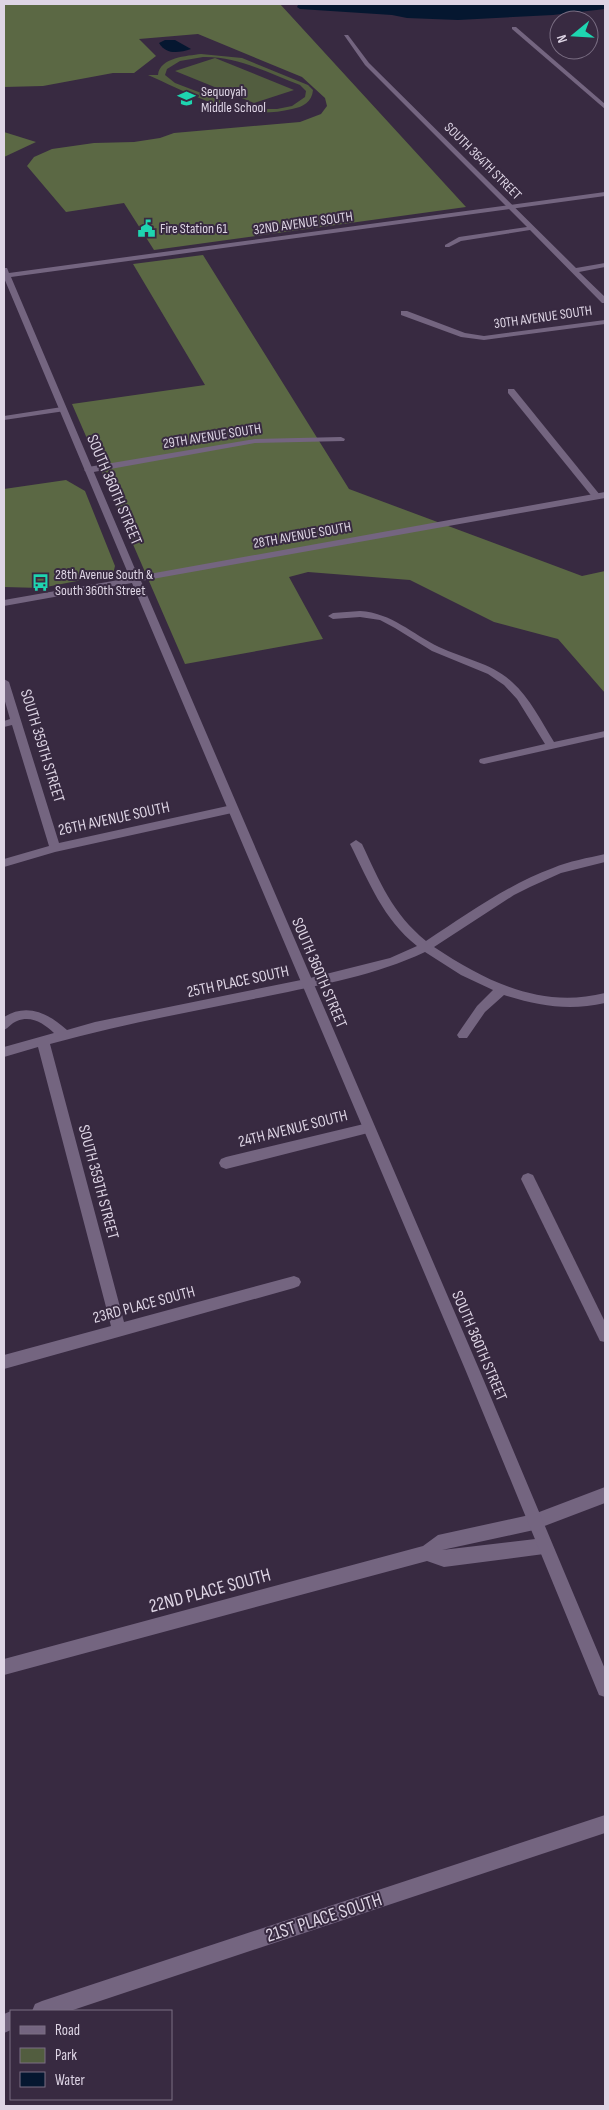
<svg xmlns="http://www.w3.org/2000/svg" width="609" height="2110" font-family="'Sofia Sans Condensed',sans-serif">
	<style>
		.green { fill: #525d3f; fill-rule: evenodd }
		.forest { fill: #5b6844 }
		.water { fill: #051730 }
		.lines { fill: none; stroke-linecap: round; stroke-linejoin: round }
		.street { fill: #746580; fill-rule: evenodd }
		.secondary { fill: #746580; fill-rule: evenodd }
		.labels { text-anchor: middle; dominant-baseline: central; stroke-width: 4; stroke-linejoin: round; paint-order: stroke }
		.far-poi-label { font-size: 14px; fill: #ded5e5; stroke: #382a41; text-anchor: start }
		.far-street-label { font-size: 14px; fill: #ded5e5; stroke: #382a41 }
		.street-label { font-size: 16px; fill: #ded5e5; stroke: #382a41 }
		.near-street-label { font-size: 19px; fill: #ded5e5; stroke: #382a41 }
	</style>
	<rect width="100%" height="100%" fill="#382a41"/>
	<g class="green">
		<path d="M201 54 242 58 308 85 313 90C312 102 303 107 292 109 239 122 195 96 148 75H158C160 57 187 56 201 54ZM203 57C237 56 268 73 300 85L306 91 305 97 292 106 277 109H243L175 83 165 75 167 69 180 61Z"/>
		<path d="M215 58 294 90 254 103 175 71Z"/>
	</g>
	<g class="forest">
		<path d="M4 4H280L466 207 154 250 124 203 66 212 27 166 34 157 52 149 94 143 134 142 160 138 174 133 300 122 321 114 327 106 325 98 302 77 198 34 139 39 156 56 134 73H113L43 86 4 87Z"/>
		<path d="M4 132 36 142 4 157Z"/>
		<path d="M203 255 349 489 582 576 605 571V693L558 639 494 622 410 580 308 572 289 577 323 639 185 664 72 404 205 385 133 264Z"/>
		<path d="M66 480 85 491 115 566 113 574 41 588 4 587V489Z"/>
	</g>
	<g class="water">
		<path d="M291 4H605V9L553 15 458 20 407 18 392 15 300 9 297 7 298 5Z"/>
		<path d="M165 40H175L191 49C179 53 166 55 159 43Z"/>
	</g>
	<g class="lines">
		<g class="street">
			<path d="M512 27H516L605 104V109L512 29Z"/>
			<path d="M344 35H348L369 63 576 268 605 263V267L579 272 605 297V303H602L530 230 461 241 449 247H445V245L459 237 527 227 365 65Z"/>
			<path d="M401 311H407L465 333 484 336 605 320V324L484 340 461 337 401 315Z"/>
			<path d="M508 389H514L600 495V499H594L508 393Z"/>
			<path d="M62 407H65V411L4 420V416Z"/>
			<path d="M341 437 345 439 344 441 255 443 88 473 84 470 88 467 255 439Z"/>
			<path d="M360 611C392 613 412 634 439 647 464 659 492 663 512 682 530 698 541 721 554 742L605 731V737L484 764 480 763 479 761 480 759 545 744 517 699 504 685 488 674 432 651 395 628 380 620 360 617 333 619 328 616 333 613Z"/>
			<path d="M4 679 9 682 59 843 232 805 237 809 232 813 55 852 4 867V859L49 846 12 725 4 727V721L10 719 4 698Z"/>
			<path d="M356 840 362 844C380 882 392 913 426 941 467 914 507 885 553 868 569 861 588 858 605 854V862L561 873 530 887 514 895 434 947C487 982 541 1009 605 993V1003C569 1011 539 1006 504 995L485 1012 467 1038H459L457 1035 459 1032 477 1006 493 990 461 975 425 952C376 975 321 985 268 996 195 1011 122 1024 50 1044L124 1322 294 1276 299 1278 301 1282 299 1286 294 1288 4 1369V1355L111 1326 38 1047 4 1057V1047L54 1033C44 1024 32 1015 17 1021 11 1023 9 1028 4 1030V1017C27 1003 48 1013 67 1030L95 1022 306 979 390 958 417 946C383 919 369 882 350 844Z"/>
			<path d="M368 1123 373 1124 375 1128 373 1132 368 1133 226 1169 221 1167 219 1163 221 1159 226 1157Z"/>
			<path d="M528 1173 533 1175 605 1322V1342L600 1341 521 1179 523 1175Z"/>
			<path d="M605 1487V1503L534 1530 442 1550 544 1538 550 1540 552 1546 550 1552 544 1554 444 1567 427 1561 4 1675V1659L423 1546 438 1535 534 1514Z"/>
			<path d="M605 1815V1833L70 2011H32L35 2004 42 2001Z"/>
			<path d="M11 2011V2030L4 2033V2014Z"/>
		</g>
		<path class="secondary" d="M605 192V196L11 277 138 576 605 492V498L141 581 479 1369 605 1669V1697L599 1695 465 1369 132 583 4 606V600L130 578 4 278V268H7L9 273Z"/>
	</g>
	<defs>
		<symbol id="school-bare" viewBox="-9 -9 18 18"><path d="M0-5L7-2L0 1L-7-2ZM-4 1L0 2.5L4 1V4Q0 6-4 4Z" fill="#1ed5b0" stroke="#382a41" stroke-width="2.5" paint-order="stroke"/></symbol>
		<symbol id="civic-bare" viewBox="-9 -9 18 18"><path d="M-.6-6.5H3V-4.5H.6V-3L4-1V1h2V6H-6V1h2V-1L-.6-3ZM-1.2 2.5V6h2.4V2.5Z" fill="#1ed5b0" stroke="#382a41" stroke-width="2.5" paint-order="stroke"/></symbol>
		<symbol id="bus-bare" viewBox="-9 -9 18 18"><path d="M-5-6H5V4H4V6H2V4H-2V6H-4V4H-5ZM-3.5-4V0h7V-4ZM-3.5 1.2v1.5H-2V1.2ZM2 1.2v1.5H3.5V1.2Z" fill="#1ed5b0" stroke="#382a41" stroke-width="2.5" paint-order="stroke"/></symbol>
	</defs>
	<g fill-rule="evenodd">
		<use href="#school-bare" x="174" y="86" width="25" height="25"/>
		<use href="#civic-bare" x="134" y="216" width="25" height="25"/>
		<use href="#bus-bare" x="28" y="570" width="25" height="25"/>
	</g>
	<g class="labels">
		<g class="far-poi-label">
			<text x="201" y="91">Sequoyah<tspan x="201" dy="16">Middle School</tspan></text>
			<text x="160" y="228">Fire Station 61</text>
			<text x="55" y="574">28th Avenue South &amp;<tspan x="55" dy="16">South 360th Street</tspan></text>
		</g>
		<g class="far-street-label">
			<text transform="translate(483 161) rotate(45)">SOUTH 364TH STREET</text>
			<text transform="translate(303 223) rotate(-8)">32ND AVENUE SOUTH</text>
			<text transform="translate(543 317) rotate(-8)">30TH AVENUE SOUTH</text>
			<text transform="translate(212 436) rotate(-9)">29TH AVENUE SOUTH</text>
			<text transform="translate(302 535) rotate(-10)">28TH AVENUE SOUTH</text>
		</g>
		<g class="street-label">
			<text transform="translate(114 490) rotate(67)">SOUTH 360TH STREET</text>
			<text transform="translate(42 746) rotate(73)">SOUTH 359TH STREET</text>
			<text transform="translate(114 819) rotate(-12)">26TH AVENUE SOUTH</text>
			<text transform="translate(319 973) rotate(67)">SOUTH 360TH STREET</text>
			<text transform="translate(238 982) rotate(-12)">25TH PLACE SOUTH</text>
			<text transform="translate(293 1129) rotate(-14)">24TH AVENUE SOUTH</text>
			<text transform="translate(98 1182) rotate(75)">SOUTH 359TH STREET</text>
			<text transform="translate(144 1305) rotate(-15)">23RD PLACE SOUTH</text>
			<text transform="translate(479 1346) rotate(67)">SOUTH 360TH STREET</text>
		</g>
		<g class="near-street-label">
			<text transform="translate(210 1591) rotate(-15)">22ND PLACE SOUTH</text>
			<text transform="translate(324 1918) rotate(-18)">21ST PLACE SOUTH</text>
		</g>
	</g>
	<rect width="609" height="2110" fill="none" stroke="#ded5e5" stroke-width="10"/>
	<rect x="10" y="2010" width="162" height="90" fill="#382a41" stroke="#7a6e83"/>
	<rect x="20" y="2026" width="25" height="8" fill="#746580" stroke="#7a6e83"/>
	<text x="55" y="2035" font-size="15" fill="#ded5e5">Road</text>
	<rect x="20" y="2048" width="25" height="15" fill="#525d3f" stroke="#7a6e83"/>
	<text x="55" y="2060" font-size="15" fill="#ded5e5">Park</text>
	<rect x="20" y="2072" width="25" height="15" fill="#051730" stroke="#7a6e83"/>
	<text x="55" y="2085" font-size="15" fill="#ded5e5">Water</text>
	<g transform="translate(574 35) rotate(252)"><circle r="24" fill="#382a41" stroke="#7a6e83"/>
	<path d="M0-4L9 19L0 12L-9 19Z" fill="#1ed5b0"/>
	<text y="-8" font-size="14" font-weight="bold" text-anchor="middle" fill="#ded5e5">N</text>
	</g>
</svg>
